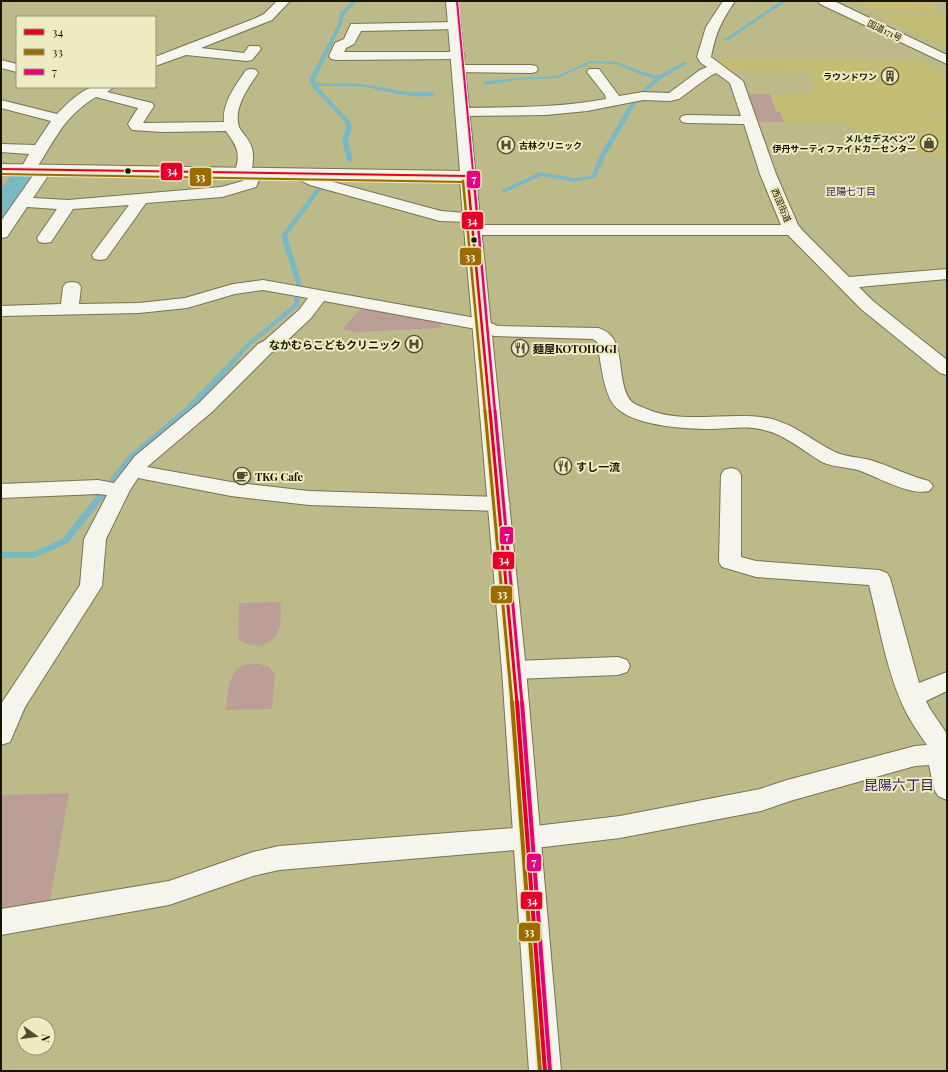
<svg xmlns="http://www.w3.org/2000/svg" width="948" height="1072" font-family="'Playfair Display','Noto Sans JP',serif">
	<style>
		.built { fill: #c3be73 }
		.green { fill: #bb9e97 }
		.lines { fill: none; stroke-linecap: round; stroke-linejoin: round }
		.stream { fill: #7ab9c3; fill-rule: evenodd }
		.river { fill: #7ab9c3; fill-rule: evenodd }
		.street-casing { stroke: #777450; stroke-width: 2 }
		.secondary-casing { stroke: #777450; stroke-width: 2 }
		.highway-casing { stroke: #777450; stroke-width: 2 }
		.street { fill: #f5f5ed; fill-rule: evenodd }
		.secondary { fill: #f5f5ed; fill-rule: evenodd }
		.highway { fill: #f5f5ed; fill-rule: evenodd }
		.bus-1-far3-casing { stroke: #edebc1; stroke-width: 4 }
		.bus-1-far2-casing { stroke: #edebc1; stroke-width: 5 }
		.bus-1-far1-casing { stroke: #edebc1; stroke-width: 6 }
		.bus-1-casing { stroke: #edebc1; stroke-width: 7 }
		.bus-2-far3-casing { stroke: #edebc1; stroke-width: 4 }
		.bus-2-far2-casing { stroke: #edebc1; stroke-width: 5 }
		.bus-2-far1-casing { stroke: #edebc1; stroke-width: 6 }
		.bus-2-casing { stroke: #edebc1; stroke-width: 7 }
		.bus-3-far3-casing { stroke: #edebc1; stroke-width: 4 }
		.bus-3-far2-casing { stroke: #edebc1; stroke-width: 5 }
		.bus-3-far1-casing { stroke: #edebc1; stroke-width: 6 }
		.bus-3-casing { stroke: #edebc1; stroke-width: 7 }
		.bus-1-far3 { stroke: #e4002b; stroke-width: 2 }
		.bus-1-far2 { stroke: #e4002b; stroke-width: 2.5 }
		.bus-1-far1 { stroke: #e4002b; stroke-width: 3 }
		.bus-1 { stroke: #e4002b; stroke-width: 4 }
		.bus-2-far3 { stroke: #9d6c00; stroke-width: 2 }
		.bus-2-far2 { stroke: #9d6c00; stroke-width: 2.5 }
		.bus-2-far1 { stroke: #9d6c00; stroke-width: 3 }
		.bus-2 { stroke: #9d6c00; stroke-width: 4 }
		.bus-3-far3 { stroke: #e5007d; stroke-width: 2 }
		.bus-3-far2 { stroke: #e5007d; stroke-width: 2.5 }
		.bus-3-far1 { stroke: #e5007d; stroke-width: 3 }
		.bus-3 { stroke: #e5007d; stroke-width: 4 }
		.bus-dot { fill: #171500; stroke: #edebc1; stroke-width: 1.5 }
		.labels { text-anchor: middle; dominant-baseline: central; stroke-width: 4; stroke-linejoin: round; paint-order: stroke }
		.far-street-label { font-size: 9px; fill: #171500; stroke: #edebc1 }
		.far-poi-label { font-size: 9px; font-weight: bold; fill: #171500; stroke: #edebc1; text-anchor: end }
		.far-neighbourhood-label { font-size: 10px; fill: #2b225d; stroke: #edebc1 }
		.poi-label { font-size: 11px; font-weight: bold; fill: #171500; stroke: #edebc1; text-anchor: start }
		.near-neighbourhood-label { font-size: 14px; fill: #2b225d; stroke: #edebc1 }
		.line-badge { stroke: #edebc1; stroke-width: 1.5 }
		.badge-label { font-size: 11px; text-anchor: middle; font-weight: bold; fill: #fff }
	</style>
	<rect width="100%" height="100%" fill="#bdba8a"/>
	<g class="built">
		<path d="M851 1H934V14L871 10Z"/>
		<path d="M879 14 947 17V47L880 16Z"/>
		<path d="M728 59 917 60 947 75V115L923 116 925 118 947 117V155L920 156 902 131 860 132 853 129 847 121 784 122 780 112H776L770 94 810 93 813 84 812 72 772 70 735 71 718 62Z"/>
	</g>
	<g class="green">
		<path d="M749 94H770L776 111 780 112 784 122H758Z"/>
		<path d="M362 308 441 323V328L355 332 342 329Z"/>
		<path d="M281 602C280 610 282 624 278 631 270 648 251 650 238 638L239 603Z"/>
		<path d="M258 664 268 666 275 674 272 709 226 710C228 696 227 670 245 665 249 664 254 664 258 664Z"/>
		<path d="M69 793 49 906 1 911V795Z"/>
	</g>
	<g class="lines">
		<g class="stream">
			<path d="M353 1H358L345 13 342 24 315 80 316 83 361 84 408 92H432L435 94C421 102 380 89 364 87 348 86 333 86 317 86L349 120 352 127 348 141 353 160 350 162 347 160 342 141 346 127 344 121 313 88 309 80 338 24 340 13Z"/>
			<path d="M781 1 785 2 727 41 723 40Z"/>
			<path d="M590 61 617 62 646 73 658 76 684 62 688 63 661 79 641 96 639 95V93L655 79 642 75 616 64 591 63 558 78 517 80 486 85 483 83 486 81 517 78 557 76Z"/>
			<path d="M633 99 638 100 608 151 595 178 574 182 541 176 506 192H502V190L540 172 574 178 591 176 602 151Z"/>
			<path d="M320 185 323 187 287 236 302 284 299 306 251 345 193 410 135 459 68 543 34 558H1V552H33L62 539 129 455 187 406 247 343 294 304 296 284 281 236 318 186Z"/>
		</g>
		<path class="river" d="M25 171 38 174 43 182 14 221 1 224V189L12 174Z"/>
		<defs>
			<g id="street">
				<path d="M277 1H290L272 20 201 48 244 53 249 46H259L261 49 252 60 247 61 186 55 155 66V57L256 18 264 14Z"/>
				<path d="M723 1H735C721 22 716 32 711 57L743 81 776 174 798 225 803 231 849 277 947 269V279L859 287 873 301 947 360V375L940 373 861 309 788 235H473L467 233 465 230 467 227 473 225H781L760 174 744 124 687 123 682 122 680 119 682 116 687 115 741 116 730 83 716 73 710 76 679 99 670 101 643 100 587 111 546 115 462 116 457 115 455 112 457 109 462 108C510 107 558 108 606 99L605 95 587 72 589 69H599L619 96 643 92 669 93 700 70 707 67 701 63 697 57 706 27Z"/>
				<path d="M455 22 460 23 461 26 460 29 361 31 354 44 346 48 344 52H458L463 53 465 56 463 59 336 60 331 59 329 56 335 43 344 39 351 24Z"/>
				<path d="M1 60 17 64V72L1 68Z"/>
				<path d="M459 65H531L536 66 538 69 536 72 531 73 454 72 452 69 454 66Z"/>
				<path d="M251 69 256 70 258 73C248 88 233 108 239 127 241 131 244 134 246 137 254 147 254 157 252 169L259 170 262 173 256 187 222 197 146 203 106 259 100 260 94 259 92 255 129 205 73 209 51 242 45 243 39 242 37 238 57 209 27 207 7 237 1 238V221L39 167 44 165 49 167 52 170 33 198 68 200 221 187 243 181 245 176 238 175 235 172C241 152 237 147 226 131L162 132 132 130 128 124 138 108 96 97C61 118 55 142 33 173L28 175 23 173 20 170 29 154 1 152V144L35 145 51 121 1 108V100L57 114C67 104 80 90 94 87 100 86 108 87 114 87L107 92 152 103 154 106 143 123 224 122C222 103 236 85 246 70Z"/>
				<path d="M299 169 322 179 441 211 478 214 480 217 478 220 472 222 440 221 310 185 294 177 291 174 294 171Z"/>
				<path d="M263 280 481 319 498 326 598 328C629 336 614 380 631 401 635 405 642 407 647 409 682 425 730 411 767 418 794 423 813 442 837 453 847 457 859 457 870 460 890 466 909 476 929 481L933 486 929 491C909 496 878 477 858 470 846 467 833 467 822 462 803 451 786 435 764 430 746 425 728 429 710 429 685 429 639 426 619 410 603 399 601 360 597 342L593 339 494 336 476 329 324 301 311 318 278 349 272 352 213 411 147 467 231 482 309 491 499 497 507 499 510 504 507 509 499 511 309 505 231 496 138 478 130 490 106 539 102 586 25 707 10 742 1 745V704L80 585 84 539 107 495 98 494 1 498V484L98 480 114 483 135 456 199 403 258 344 264 341 299 310 308 298 263 290 235 294 187 308 139 313 1 316V306L61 304 63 287 66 283 72 282 78 283 81 287 79 304 139 303 185 298 233 284Z"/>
				<path d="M731 468 738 470 741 475V557L756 561 879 570 887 573 890 578 919 683 947 672V691L926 701 930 709 947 734V800L938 796 934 789 929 765 915 766 790 801 761 811 620 838 527 849 279 870 253 876 169 905 1 935V909L169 881 253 852 279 846 527 827 620 816 760 789 787 780 915 746 927 745C920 735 913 725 907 714 887 675 880 628 869 585L756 577 722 567 719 562 721 475 724 470Z"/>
				<path d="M618 657 627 660 630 666 627 672 618 675 514 679 505 676 502 670 505 664 514 661Z"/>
			</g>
			<path id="secondary" d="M446 1H458L526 670 561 1071H529L502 670 460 181 1 174V164L460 171Z"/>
			<path id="highway" d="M818 1H834L947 55V64L820 4Z"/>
		</defs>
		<use href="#street" class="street-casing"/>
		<use href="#secondary" class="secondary-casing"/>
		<use href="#highway" class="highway-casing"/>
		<use href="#street" class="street"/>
		<use href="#secondary" class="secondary"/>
		<use href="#highway" class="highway"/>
		<defs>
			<path id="bus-1-far3" d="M1 169 468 176 469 182"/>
			<path id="bus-1-far2" d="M468 181 490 412"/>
			<path id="bus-1-far1" d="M490 411 517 703"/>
			<path id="bus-1" d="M517 702 545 1071"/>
			<path id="bus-2-far3" d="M1 174 463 182"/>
			<path id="bus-2-far2" d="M463 181 485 412"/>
			<path id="bus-2-far1" d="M485 411 512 703"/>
			<path id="bus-2" d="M512 702 540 1071"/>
			<path id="bus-3-far3" d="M457 1 474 182"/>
			<path id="bus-3-far2" d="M474 181 495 412"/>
			<path id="bus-3-far1" d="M495 411 522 703"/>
			<path id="bus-3" d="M522 702 550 1071"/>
		</defs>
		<use href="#bus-1-far3" class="bus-1-far3-casing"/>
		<use href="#bus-1-far2" class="bus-1-far2-casing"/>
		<use href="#bus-1-far1" class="bus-1-far1-casing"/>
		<use href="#bus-1" class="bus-1-casing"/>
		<use href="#bus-2-far3" class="bus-2-far3-casing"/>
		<use href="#bus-2-far2" class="bus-2-far2-casing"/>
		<use href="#bus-2-far1" class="bus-2-far1-casing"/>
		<use href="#bus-2" class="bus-2-casing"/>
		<use href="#bus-3-far3" class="bus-3-far3-casing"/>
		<use href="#bus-3-far2" class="bus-3-far2-casing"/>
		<use href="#bus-3-far1" class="bus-3-far1-casing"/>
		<use href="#bus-3" class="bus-3-casing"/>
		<use href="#bus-1-far3" class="bus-1-far3"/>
		<use href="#bus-1-far2" class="bus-1-far2"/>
		<use href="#bus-1-far1" class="bus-1-far1"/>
		<use href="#bus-1" class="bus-1"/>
		<use href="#bus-2-far3" class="bus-2-far3"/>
		<use href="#bus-2-far2" class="bus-2-far2"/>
		<use href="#bus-2-far1" class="bus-2-far1"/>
		<use href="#bus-2" class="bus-2"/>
		<use href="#bus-3-far3" class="bus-3-far3"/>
		<use href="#bus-3-far2" class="bus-3-far2"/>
		<use href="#bus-3-far1" class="bus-3-far1"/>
		<use href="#bus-3" class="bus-3"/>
	</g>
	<defs>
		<symbol id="building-ring" viewBox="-11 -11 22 22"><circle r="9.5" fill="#edebc1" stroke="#514f30" stroke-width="1.5"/><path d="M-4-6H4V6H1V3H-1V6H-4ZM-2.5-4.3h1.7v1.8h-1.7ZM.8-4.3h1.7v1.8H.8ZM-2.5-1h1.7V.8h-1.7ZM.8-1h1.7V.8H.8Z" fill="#514f30"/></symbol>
		<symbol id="shop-ring" viewBox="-11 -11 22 22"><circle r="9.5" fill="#edebc1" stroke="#514f30" stroke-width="1.5"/><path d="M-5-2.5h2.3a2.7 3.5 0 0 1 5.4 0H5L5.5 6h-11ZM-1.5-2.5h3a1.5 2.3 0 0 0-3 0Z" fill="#514f30"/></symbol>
		<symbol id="hospital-ring" viewBox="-11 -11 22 22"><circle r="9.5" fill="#edebc1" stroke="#514f30" stroke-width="1.5"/><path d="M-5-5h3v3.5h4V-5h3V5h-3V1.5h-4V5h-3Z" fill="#514f30"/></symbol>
		<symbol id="restaurant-ring" viewBox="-11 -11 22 22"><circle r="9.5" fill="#edebc1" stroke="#514f30" stroke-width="1.5"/><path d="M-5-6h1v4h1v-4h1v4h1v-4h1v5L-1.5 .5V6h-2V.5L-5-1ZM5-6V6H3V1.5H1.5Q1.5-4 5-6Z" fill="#514f30"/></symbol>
		<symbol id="cafe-ring" viewBox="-11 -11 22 22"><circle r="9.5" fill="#edebc1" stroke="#514f30" stroke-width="1.5"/><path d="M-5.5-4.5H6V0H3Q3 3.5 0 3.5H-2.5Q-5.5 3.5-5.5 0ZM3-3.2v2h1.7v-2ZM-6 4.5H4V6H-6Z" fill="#514f30"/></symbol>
	</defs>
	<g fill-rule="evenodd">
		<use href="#building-ring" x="880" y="66" width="20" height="20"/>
		<use href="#shop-ring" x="919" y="133" width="20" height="20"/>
		<use href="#hospital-ring" x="496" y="135" width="20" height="20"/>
		<use href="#hospital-ring" x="404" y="334" width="20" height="20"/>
		<use href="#restaurant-ring" x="510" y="338" width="20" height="20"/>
		<use href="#restaurant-ring" x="553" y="456" width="20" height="20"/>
		<use href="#cafe-ring" x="232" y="466" width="20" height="20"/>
	</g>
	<g class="bus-dot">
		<circle cx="128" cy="171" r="3.5"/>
		<circle cx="474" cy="240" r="3.5"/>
	</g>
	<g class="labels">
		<g class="far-street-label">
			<text transform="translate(885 30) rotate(26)">国道171号</text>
			<text transform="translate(782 205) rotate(67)">西国街道</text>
		</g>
		<g class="far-poi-label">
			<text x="877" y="76">ラウンドワン</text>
			<text x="916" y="138">メルセデスベンツ<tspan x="916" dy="10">伊丹サーティファイドカーセンター</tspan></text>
			<text x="519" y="145" text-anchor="start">古林クリニック</text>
		</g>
		<g class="far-neighbourhood-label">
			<text x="851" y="191">昆陽七丁目</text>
		</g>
		<g class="poi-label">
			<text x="401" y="344" text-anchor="end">なかむらこどもクリニック</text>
			<text x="533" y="348">麺屋KOTOHOGI</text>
			<text x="576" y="466">すし一流</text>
			<text x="255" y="476">TKG Cafe</text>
		</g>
		<g class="near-neighbourhood-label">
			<text x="899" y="784">昆陽六丁目</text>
		</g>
	</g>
	<g class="line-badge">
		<rect x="160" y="162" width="23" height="19" rx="4" fill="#e4002b"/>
		<rect x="189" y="167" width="23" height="20" rx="4" fill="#9d6c00"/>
		<rect x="466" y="170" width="15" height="19" rx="4" fill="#e5007d"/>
		<rect x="461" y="211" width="23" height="19" rx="4" fill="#e4002b"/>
		<rect x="459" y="247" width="23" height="19" rx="4" fill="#9d6c00"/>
		<rect x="499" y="526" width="15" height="19" rx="4" fill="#e5007d"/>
		<rect x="492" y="551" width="23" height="19" rx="4" fill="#e4002b"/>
		<rect x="490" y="585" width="23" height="19" rx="4" fill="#9d6c00"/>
		<rect x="526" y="853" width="16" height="19" rx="4" fill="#e5007d"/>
		<rect x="520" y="891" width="23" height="19" rx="4" fill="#e4002b"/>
		<rect x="518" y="922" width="23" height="20" rx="4" fill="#9d6c00"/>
	</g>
	<g class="badge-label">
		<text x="172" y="175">34</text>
		<text x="200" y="181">33</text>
		<text x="474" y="183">7</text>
		<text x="472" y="225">34</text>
		<text x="470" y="261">33</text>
		<text x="507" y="540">7</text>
		<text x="504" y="564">34</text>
		<text x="502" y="598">33</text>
		<text x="534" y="866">7</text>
		<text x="532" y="905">34</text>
		<text x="529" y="936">33</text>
	</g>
	<rect width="948" height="1072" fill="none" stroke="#171500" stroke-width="4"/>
	<rect x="16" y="16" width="140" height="72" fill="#edebc1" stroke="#979574"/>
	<rect x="24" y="29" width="20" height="6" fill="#e4002b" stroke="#979574"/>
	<text x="52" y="36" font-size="12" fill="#171500">34</text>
	<rect x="24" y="49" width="20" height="6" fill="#9d6c00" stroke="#979574"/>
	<text x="52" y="56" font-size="12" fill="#171500">33</text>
	<rect x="24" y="69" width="20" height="6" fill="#e5007d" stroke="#979574"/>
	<text x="52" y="76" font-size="12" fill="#171500">7</text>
	<g transform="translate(36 1036) rotate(104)"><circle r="19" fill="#edebc1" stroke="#979574"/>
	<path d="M0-3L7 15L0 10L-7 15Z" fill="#514f30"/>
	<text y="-6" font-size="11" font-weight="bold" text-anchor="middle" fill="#171500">N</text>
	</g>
</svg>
